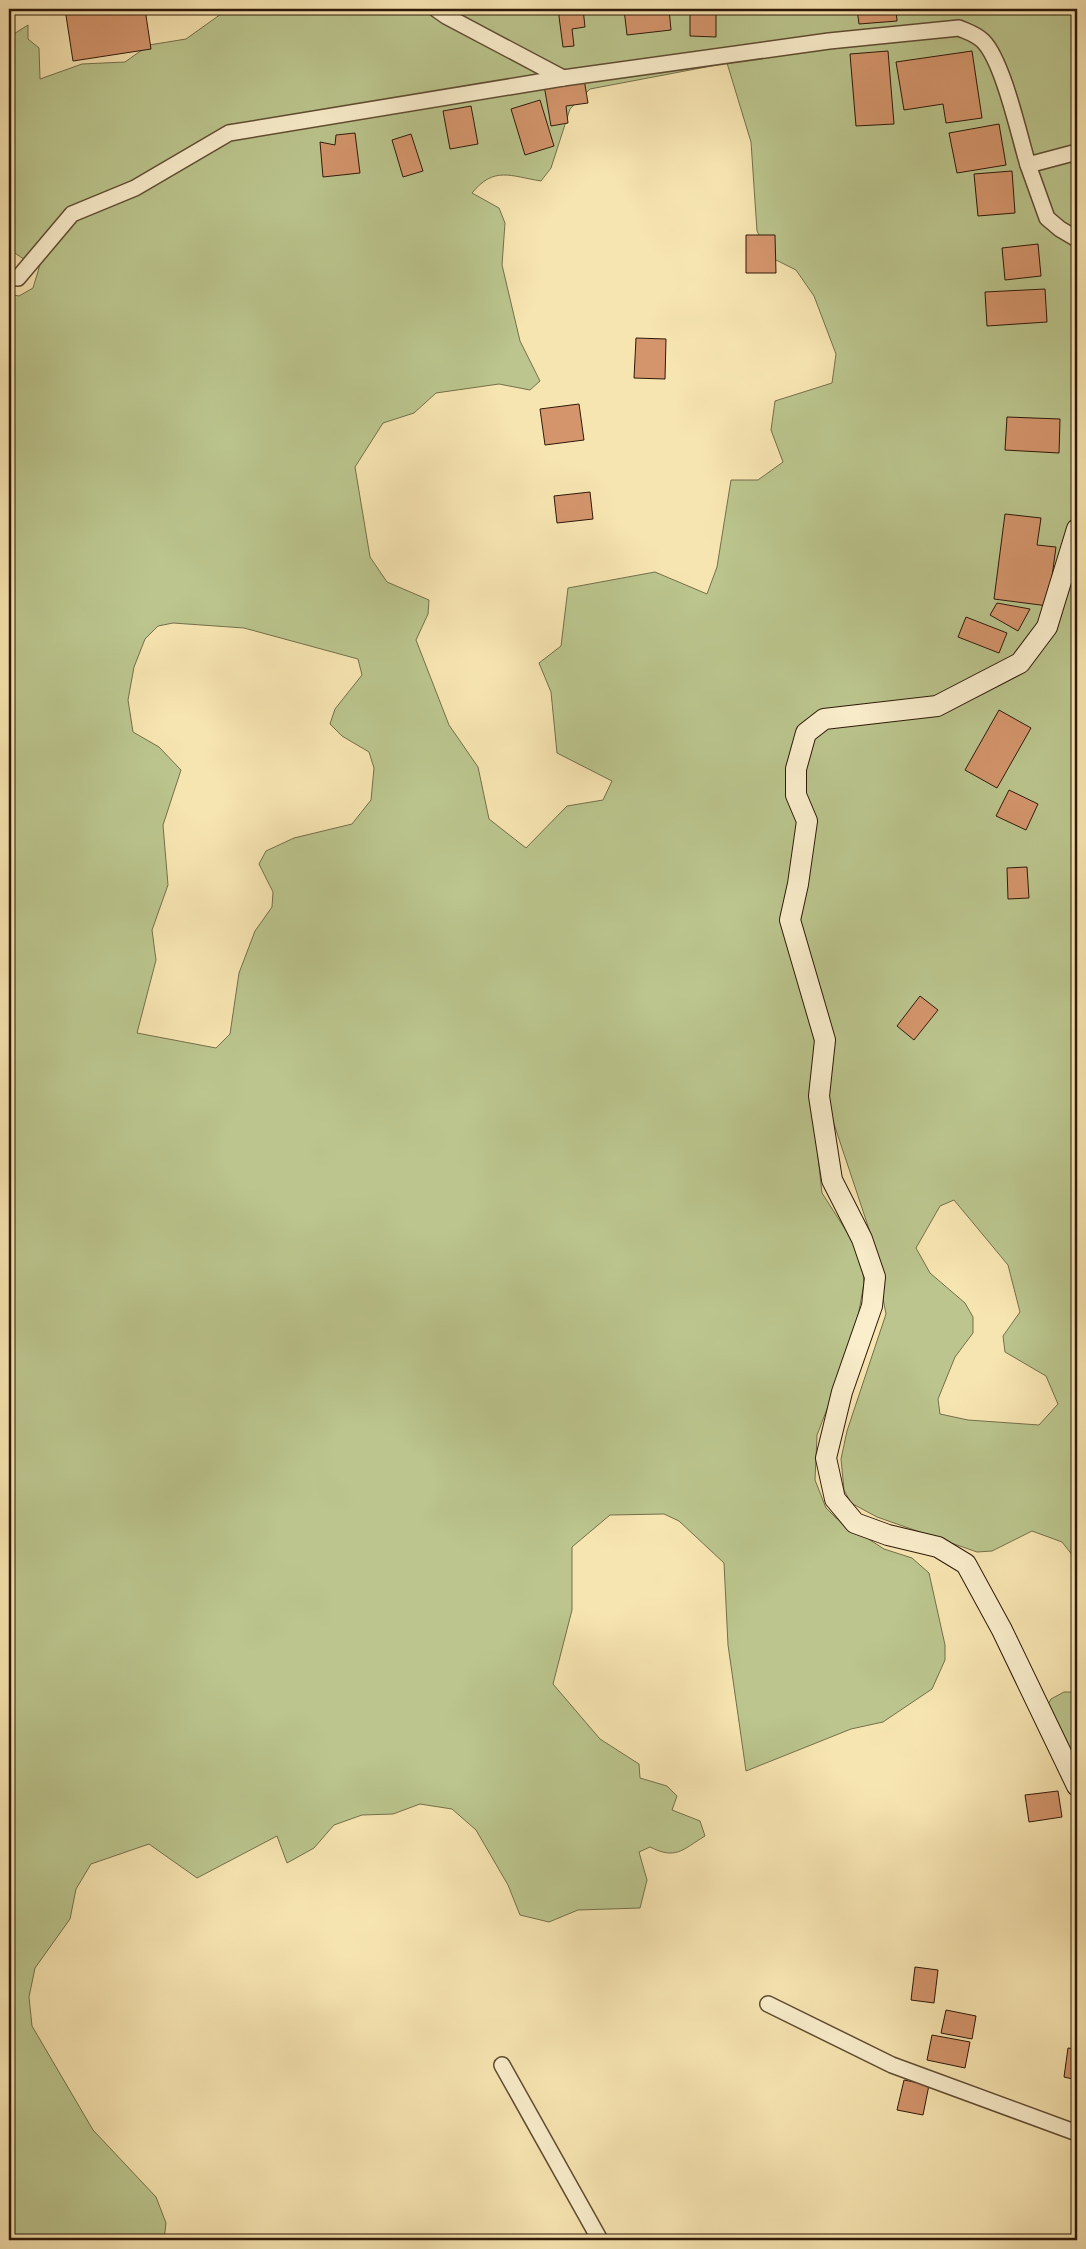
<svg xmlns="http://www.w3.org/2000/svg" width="1086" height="2249" font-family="'Old Standard TT',serif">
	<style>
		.green { fill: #bbc58d; stroke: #746f4a; fill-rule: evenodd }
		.building { fill: #d4956c; stroke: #2e1908 }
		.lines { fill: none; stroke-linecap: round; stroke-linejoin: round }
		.street-casing { stroke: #604c32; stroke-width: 18 }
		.secondary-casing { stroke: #2e1908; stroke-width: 22 }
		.street { stroke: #faeecc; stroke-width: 15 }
		.secondary { stroke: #faeecc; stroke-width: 20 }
	</style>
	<rect width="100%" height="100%" fill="#f7e5b1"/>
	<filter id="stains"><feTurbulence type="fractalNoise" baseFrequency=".004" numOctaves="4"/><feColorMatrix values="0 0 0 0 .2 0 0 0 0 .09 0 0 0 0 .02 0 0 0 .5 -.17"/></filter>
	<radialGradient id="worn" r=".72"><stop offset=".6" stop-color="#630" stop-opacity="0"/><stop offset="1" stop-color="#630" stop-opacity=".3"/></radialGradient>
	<g class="green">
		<path d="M228 9H1077V1561L1062 1542 1032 1531 992 1551 977 1552 877 1517 851 1503 844 1490 841 1459 847 1431 886 1314 870 1232 830 1112 812 1102 822 1193 861 1254 864 1283 854 1339 817 1435 815 1480 826 1508 836 1518 884 1549 912 1558 929 1573 945 1645V1660L932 1689 883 1722 851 1729 746 1771 728 1645 724 1563 679 1521 664 1514 610 1515 572 1547V1610L553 1684 600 1739 639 1764 640 1778 667 1786 677 1796 672 1810 700 1821 705 1836C682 1850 676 1860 650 1847L639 1852 647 1880 640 1908 578 1910 549 1922 520 1915 508 1885 476 1830 452 1809 420 1804 393 1814 362 1815 334 1825 314 1848 287 1863 277 1836 197 1878 149 1844 91 1864 76 1889 70 1919 35 1968 29 1997 32 2026 93 2130 156 2197 166 2223 164 2240H9V294L19 296 33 288 42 258 28 262 9 249V37L28 25V39L39 48 40 79 82 64 125 62 149 45 186 39ZM727 63 751 142 757 231 770 257 796 270 814 296 836 354 832 383 775 401 771 430 783 462 758 480H731L717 567 707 594 655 572 568 588 561 646 539 663 551 692 557 753 612 781 603 800 567 806 526 848 489 819 478 767 449 725 416 640 428 614 429 600 387 582 370 557 355 467 383 423 414 413 436 393 499 384 530 390 540 381 520 341 502 265 505 223 499 208 472 193C494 166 510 176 541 181L551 168 570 109 590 89ZM173 623 244 628 358 659 362 675 335 709 330 724 342 736 369 752 374 768 371 800 352 824 294 838 266 851 259 864 273 892 272 907 255 931 239 973 230 1034 216 1048 137 1033 156 960 152 930 168 885 163 825 181 770 159 747 133 732 128 700 134 667 145 639 158 626ZM954 1200 1008 1265 1020 1312 1003 1336 1005 1352 1046 1376 1058 1404 1039 1425 968 1420 940 1414 938 1399 955 1357 973 1333V1317L965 1303 930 1273 916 1248 940 1206Z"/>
		<path d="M1064 1692H1077V1765L1043 1713 1051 1699Z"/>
	</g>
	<g class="building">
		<path d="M65 9H103V11L145 9 151 49 73 61Z"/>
		<path d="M558 9H583L585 27 572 29 574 46 563 47Z"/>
		<path d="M624 9H669L671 30 627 35Z"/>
		<path d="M690 9H711L716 15V37L690 36Z"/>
		<path d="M721 9H759L757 11H721Z"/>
		<path d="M857 9H896L897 21 859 24Z"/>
		<path d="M931 9H966V10L932 14Z"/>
		<path d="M888 51 894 124 856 126 850 54Z"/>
		<path d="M972 51 982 118 946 123 943 104 904 110 896 62Z"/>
		<path d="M584 79 588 103 566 106 568 123 551 126 544 85Z"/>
		<path d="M540 100 554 146 525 155 511 109Z"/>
		<path d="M471 106 478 144 450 149 443 111Z"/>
		<path d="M999 124 1006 165 957 173 949 133Z"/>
		<path d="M355 133 360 173 323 177 320 142 335 145 336 135Z"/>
		<path d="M411 134 423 171 403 177 392 140Z"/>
		<path d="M1012 171 1015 213 978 216 974 174Z"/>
		<path d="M746 235H775L776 273H746Z"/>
		<path d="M1038 244 1041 276 1005 280 1002 248Z"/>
		<path d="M1045 289 1047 322 987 326 985 292Z"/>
		<path d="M636 338 666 339 665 379 634 378Z"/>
		<path d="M579 404 584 440 545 445 540 409Z"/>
		<path d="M1007 417 1060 419 1059 453 1005 450Z"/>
		<path d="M590 492 593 519 557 523 554 496Z"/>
		<path d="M1005 514 1041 518 1037 545 1056 547 1048 606 994 599Z"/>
		<path d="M997 603 1030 609 1018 631 990 615Z"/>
		<path d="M966 617 1007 633 999 653 958 637Z"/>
		<path d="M999 710 1031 728 997 788 965 770Z"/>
		<path d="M1009 790 1038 804 1026 830 996 816Z"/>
		<path d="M1027 867 1029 898 1008 899 1007 868Z"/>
		<path d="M920 996 938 1010 914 1040 897 1026Z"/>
		<path d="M1058 1791 1062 1817 1029 1822 1025 1795Z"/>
		<path d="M1075 1851 1077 1852V1880L1073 1879Z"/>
		<path d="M915 1967 938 1970 934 2003 911 2000Z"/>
		<path d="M946 2010 976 2016 972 2039 941 2033Z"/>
		<path d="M932 2035 970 2042 965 2068 927 2060Z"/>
		<path d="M1068 2048 1077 2049V2080L1064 2077Z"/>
		<path d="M904 2080 929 2085 923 2115 897 2110Z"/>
	</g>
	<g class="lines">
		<defs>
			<g id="street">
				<path d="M436 9 446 16 563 78"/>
				<path d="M1028 165 1047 218 1060 229 1077 239"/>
				<path d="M9 277 18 278 72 214 135 188 229 133 563 78 829 41 959 28C968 32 976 34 983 41 1003 61 1019 135 1028 165L1077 152"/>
				<path d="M768 2004 892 2065 1077 2133"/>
				<path d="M502 2065 600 2240"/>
			</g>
			<path id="secondary" d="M1077 529 1047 627 1020 663 937 706 824 719 806 733 796 769V795L807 821 798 884 790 920 825 1040 819 1096 832 1180 862 1239 875 1277 872 1306 842 1392 826 1458 835 1499 855 1523 888 1535 938 1547 966 1564 1002 1630 1077 1786"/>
		</defs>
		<use href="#street" class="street-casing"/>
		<use href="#secondary" class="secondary-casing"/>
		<use href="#street" class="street"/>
		<use href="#secondary" class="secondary"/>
	</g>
	<rect width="1086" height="2249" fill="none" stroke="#f7e5b1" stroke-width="30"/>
	<rect x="10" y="10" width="1066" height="2229" fill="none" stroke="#2e1908" stroke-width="2.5"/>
	<rect x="15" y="15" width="1056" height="2219" fill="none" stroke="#2e1908"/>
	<rect width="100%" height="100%" filter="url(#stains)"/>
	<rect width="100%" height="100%" fill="url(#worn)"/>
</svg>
